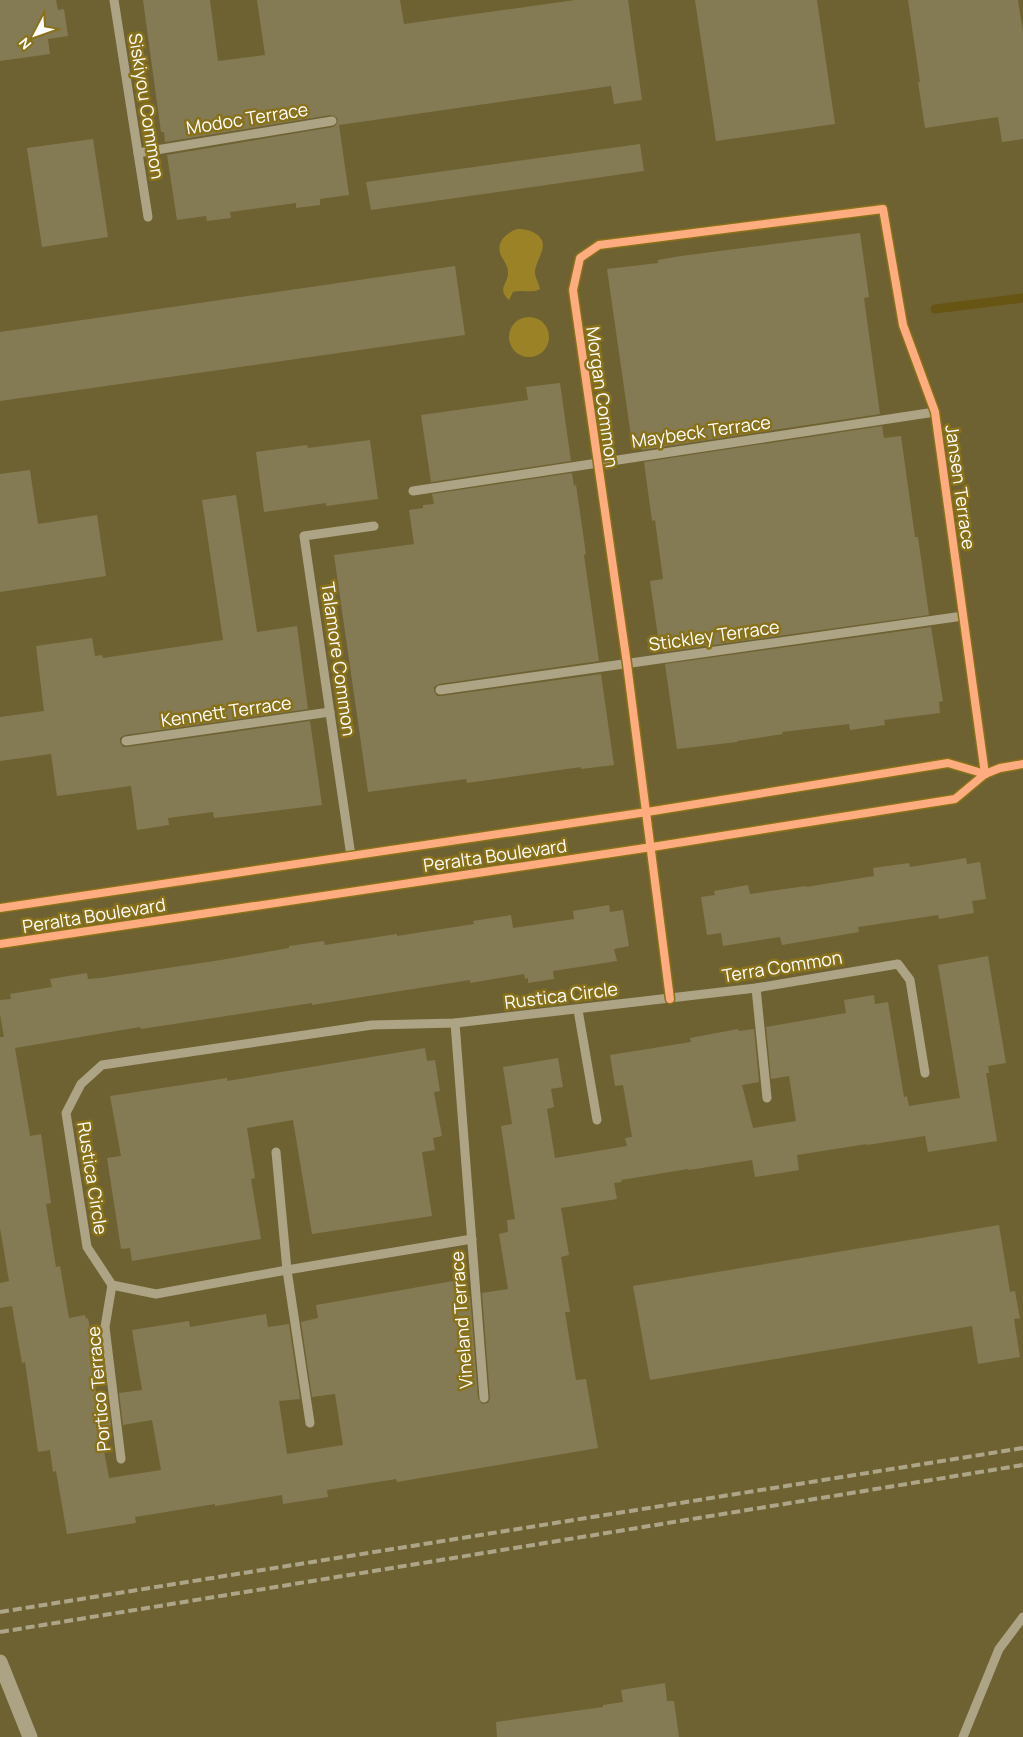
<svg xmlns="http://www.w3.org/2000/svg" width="1023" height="1737" font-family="Manrope,sans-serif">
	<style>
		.green { fill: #9c8227 }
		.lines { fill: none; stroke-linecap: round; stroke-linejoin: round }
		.stream { stroke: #675613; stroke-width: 9 }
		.building { fill: #847b55 }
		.minor { stroke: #ada486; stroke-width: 9 }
		.major { stroke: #aba384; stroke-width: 15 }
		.rail { stroke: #aca587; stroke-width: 4; stroke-dasharray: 9 4; stroke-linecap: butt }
		.cycleway-casing { stroke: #887119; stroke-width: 11 }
		.cycleway { stroke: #ffac80; stroke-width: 8 }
		.labels { text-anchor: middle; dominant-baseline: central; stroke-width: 5; stroke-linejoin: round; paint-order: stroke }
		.street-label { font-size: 18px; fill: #fff; stroke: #887119 }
	</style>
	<rect width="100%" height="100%" fill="#6f6232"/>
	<g class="green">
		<path d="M517 229C525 229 532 230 539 236 550 247 534 261 535 274 536 279 539 284 540 289 531 294 522 289 513 292L509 300C496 288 509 284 508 271 507 263 502 259 500 253 497 240 507 233 517 229Z"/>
		<circle cx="529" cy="337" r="20"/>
	</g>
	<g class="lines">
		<path class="stream" d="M935 309 1023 298"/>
	</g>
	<g class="building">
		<path d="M0 0H56L58 10 64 9 68 36 48 39 50 54 0 61Z"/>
		<path d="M143 0H210L218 61 265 55 257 0H400L404 24 575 0H628L642 100 614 104 611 86 339 125 349 195 320 199V205L296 208V203L230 212 231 218 207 221 206 216 177 220 167 155 333 127 336 125 338 120 336 117 331 115 165 142 164 132H161Z"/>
		<path d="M695 0H817L835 124 716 141Z"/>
		<path d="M908 0H1018L1023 32V139L1002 142 998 117 925 128 918 82H920Z"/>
		<path d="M93 139 108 237 42 247 27 148Z"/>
		<path d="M640 144 644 171 371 210 366 182Z"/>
		<path d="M860 233 869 297 864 298 880 414 642 450 641 442 632 443 607 269 658 263V260L681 256Z"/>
		<path d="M455 266 465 335 0 401V332Z"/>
		<path d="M560 383 571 461 431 482 421 415 528 400 526 387Z"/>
		<path d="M882 426 884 438 901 436 915 537H918L929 615 663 652 662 643 659 644 650 581 663 579 655 520 652 521 644 462Z"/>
		<path d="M370 440 378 499 326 506V503L264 512 256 452 307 445 308 448Z"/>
		<path d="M30 470 38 524 97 515 106 576 0 592V474Z"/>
		<path d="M572 473 574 486 576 485 586 554 584 555 599 661 439 684 434 687V691L437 696H441L601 674 614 765 581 769V767L467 783 466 779 368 792 334 555 414 544 409 510 423 508V505L434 504 432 494Z"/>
		<path d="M236 495 257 632 297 626 308 709 125 735 120 738V742L123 747H127L310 721 322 805 214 818 213 812 168 818 169 825 137 830 131 786 57 796 51 754 0 761V717L44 711 36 646 92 638 95 656 102 655 103 658 223 640 202 500Z"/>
		<path d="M931 627 943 701 939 702 940 713 884 720 885 725 850 730 849 724 782 732 783 734 737 741V742L677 749 665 664Z"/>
		<path d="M966 858 967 864 980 862 986 899 972 901 974 913 939 919 938 915 858 927 859 932 782 945 780 937 723 946 721 933 707 935 701 897 715 895 714 891 748 885 750 894 806 886V887L874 876 873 868 909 863 910 867Z"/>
		<path d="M609 905 610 912 623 910 629 946 614 949 617 961 553 971 554 979 528 983V978L525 979 524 974 470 983V980L312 1005V1003L141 1029 140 1027 15 1048 30 1136 41 1134 51 1203 46 1204 56 1267 60 1266 69 1318 85 1315 86 1319 88 1318 94 1351 89 1352 97 1397 107 1395 111 1427 100 1429 109 1478 161 1470 152 1420 123 1425 119 1393 142 1390 132 1330 189 1321 190 1327 266 1314 268 1327 289 1324 300 1399 279 1401 287 1454 343 1445 335 1394 312 1397 301 1322 318 1318 316 1305 453 1281 456 1298 470 1296 478 1398 482 1404 488 1403 490 1398 482 1293 508 1289 499 1234 508 1232 507 1220 515 1219 501 1126 512 1124 503 1067 558 1058 563 1087 551 1089 554 1107 547 1109 555 1158 627 1146 625 1138 632 1137 623 1085 615 1086 610 1055 691 1042 690 1038 738 1029 739 1031 754 1029 759 1082 742 1085 753 1128 796 1121 789 1076 771 1079 766 1027 846 1013 844 1000 874 995 875 1004 888 1002 904 1097 907 1096 909 1106 960 1098 938 965 988 956 1006 1063 988 1066 989 1073H986L997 1141 928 1152 925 1136 867 1145V1144L797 1155 799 1170 755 1177 752 1160 689 1170 688 1169 621 1180 622 1182 614 1183 617 1199 561 1208 569 1255 561 1257 570 1312H565L576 1380 586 1379 598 1448 397 1482 396 1479 327 1490 328 1497 283 1504 282 1495 215 1506V1504L135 1517 136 1523 67 1534 56 1471 53 1472 50 1450 38 1452 25 1362 22 1363 12 1306 0 1308V1283L9 1281 0 1228V1037H4L0 1014V1000L11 999 10 994 52 987 50 979 87 973 88 979 100 978 221 960 289 948V946L324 941 325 945 397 934V936L474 924 473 921 511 915 513 928 574 919 573 911Z"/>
		<path d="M425 1048 427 1061 435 1060 440 1091 434 1092 442 1136 433 1138 435 1150 422 1152 432 1216 312 1234 293 1120 247 1128 255 1178 251 1179 261 1239 132 1261 130 1248 121 1249 107 1158 121 1156 110 1096 227 1078V1081Z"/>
		<path d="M999 1225 1010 1292 1015 1291 1020 1318 1014 1319 1020 1357 978 1364 972 1326 650 1380 633 1286Z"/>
		<path d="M665 1683 667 1701H674L679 1737H497L496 1722 603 1707V1705L623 1702 621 1690Z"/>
	</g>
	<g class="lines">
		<g class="minor">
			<path d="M114 0 148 217"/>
			<path d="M138 153 332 121"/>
			<path d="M413 491 935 412"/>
			<path d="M440 690 963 616"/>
			<path d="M126 741 330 712"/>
			<path d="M351 856 304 536 374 526"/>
			<path d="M0 908 647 812 948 763 985 774"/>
			<path d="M0 944 652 847 955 799 985 774 1000 768 1023 764"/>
			<path d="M756 988 767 1098"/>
			<path d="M670 999 627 664 573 290 580 258 599 245 883 209 903 325 935 412 985 774"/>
			<path d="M578 1010 597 1120"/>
			<path d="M455 1023 484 1398"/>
			<path d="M276 1152 287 1270 310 1423"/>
			<path d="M472 1239 287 1270 156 1294 112 1285 87 1247 66 1113 81 1084 102 1065 372 1025 455 1023 756 988 898 964 910 980 925 1073"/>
			<path d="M112 1285 105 1327 121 1459"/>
			<path d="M963 1737 999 1649 1023 1617"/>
		</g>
		<path class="major" d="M0 1662 30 1737"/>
		<g class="rail">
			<path d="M0 1612 1023 1448"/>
			<path d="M0 1632 1023 1465"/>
		</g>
		<defs>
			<g id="cycleway">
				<path d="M0 908 647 812 948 763 985 774"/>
				<path d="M0 944 652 847 955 799 985 774 1000 768 1023 764"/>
				<path d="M670 999 627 664 573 290 580 258 599 245 883 209 903 325 935 412 985 774"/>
			</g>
		</defs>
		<use href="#cycleway" class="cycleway-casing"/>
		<use href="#cycleway" class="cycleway"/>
	</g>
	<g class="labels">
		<g class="street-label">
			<text transform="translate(147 106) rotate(81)">Siskiyou Common</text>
			<text transform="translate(247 118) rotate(-9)">Modoc Terrace</text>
			<text transform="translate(603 397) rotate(82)">Morgan Common</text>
			<text transform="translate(701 431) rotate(-8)">Maybeck Terrace</text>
			<text transform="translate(961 487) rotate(82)">Jansen Terrace</text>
			<text transform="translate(714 635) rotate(-8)">Stickley Terrace</text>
			<text transform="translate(339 659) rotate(82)">Talamore Common</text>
			<text transform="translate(226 711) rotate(-8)">Kennett Terrace</text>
			<text transform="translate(495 855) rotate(-8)">Peralta Boulevard</text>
			<text transform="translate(94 915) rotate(-9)">Peralta Boulevard</text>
			<text transform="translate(782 966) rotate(-9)">Terra Common</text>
			<text transform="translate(561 995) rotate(-7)">Rustica Circle</text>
			<text transform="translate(93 1178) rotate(81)">Rustica Circle</text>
			<text transform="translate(461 1320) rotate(-94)">Vineland Terrace</text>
			<text transform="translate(98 1389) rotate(-95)">Portico Terrace</text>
		</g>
	</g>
	<g transform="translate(35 35) rotate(229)" stroke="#887119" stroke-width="4" paint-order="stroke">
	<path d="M0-4L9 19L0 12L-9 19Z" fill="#ffffff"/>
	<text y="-8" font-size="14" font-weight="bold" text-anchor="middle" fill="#ffffff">N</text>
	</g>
</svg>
